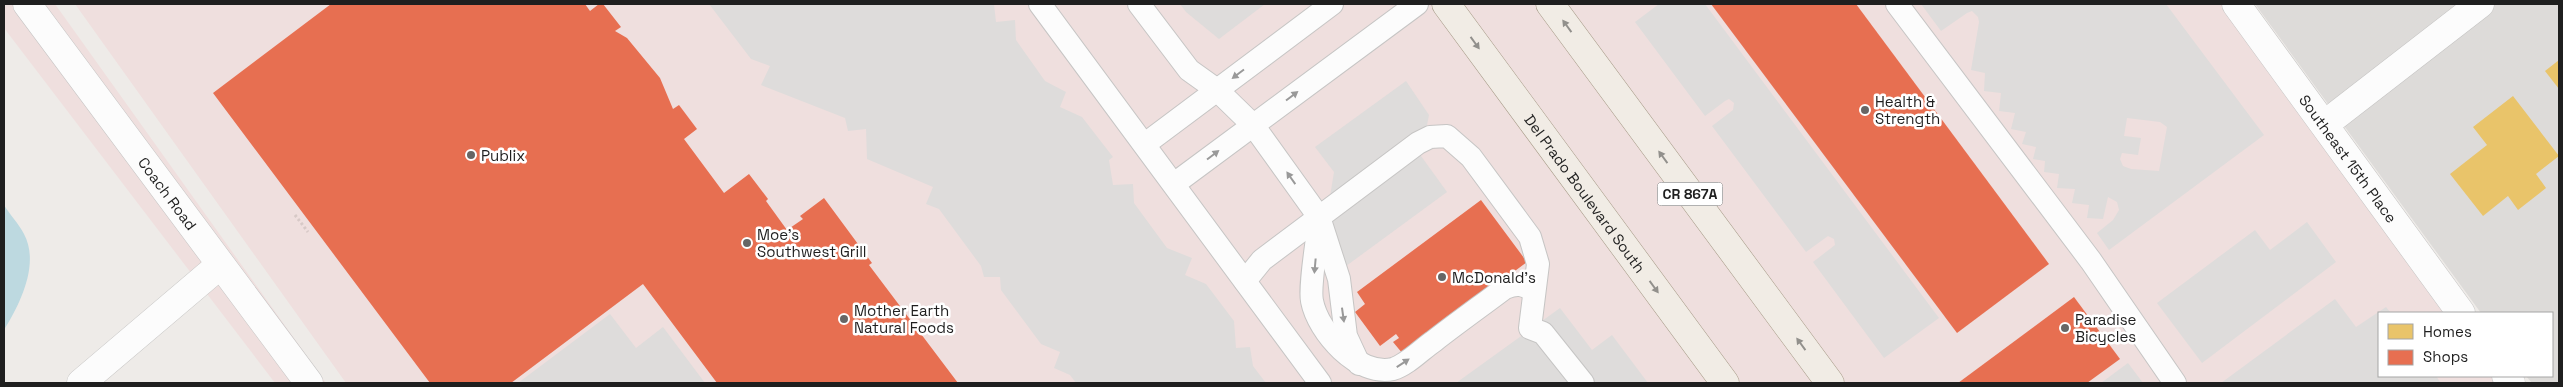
<svg xmlns="http://www.w3.org/2000/svg" width="2563" height="387" font-family="'Space Grotesk',sans-serif">
	<style>
		.residential { fill: #dddbd9 }
		.commercial { fill: #efdfde }
		.parking { fill: #dedcdb; fill-rule: evenodd }
		.water { fill: #bdd9e0 }
		.homes { fill: #e9c46a }
		.shops { fill: #e76f51 }
		.lines { fill: none; stroke-linecap: round; stroke-linejoin: round }
		.lane-casing { stroke: #c6c5c4; stroke-width: 24 }
		.street-casing { stroke: #c6c5c4; stroke-width: 29 }
		.primary-casing { stroke: #a49885; stroke-width: 29 }
		.path { stroke: #d7c9c7; stroke-width: 3; stroke-dasharray: 2.5 2.5; stroke-linecap: butt }
		.lane { stroke: #fcfcfc; stroke-width: 22 }
		.street { stroke: #fcfcfc; stroke-width: 28 }
		.primary { stroke: #f1ece5; stroke-width: 28 }
		.oneway { fill: #92908c }
		.oneway2 { fill: #999 }
		.poi-dot { fill: #676665; stroke: #fff; stroke-width: 2 }
		.labels { text-anchor: middle; dominant-baseline: central; stroke-width: 5; stroke-linejoin: round; paint-order: stroke }
		.shield { fill: #fff; stroke: #626262; stroke-width: 1 }
		.shield-label { font-size: 14px; font-weight: bold; fill: #1f1f1f }
		.poi-label { font-size: 15px; fill: #1f1f1f; stroke: #fff; text-anchor: start }
		.street-label { font-size: 15px; fill: #1f1f1f; stroke: #fff }
	</style>
	<rect width="100%" height="100%" fill="#eeebe8"/>
	<path class="residential" d="M2255 4H2559V383H2532L2526 376H2552V313H2481Z"/>
	<g class="commercial">
		<path d="M4 4H55L326 383H275L4 28Z"/>
		<path d="M75 4H2234L2460 313H2379V376H2505L2511 383H346Z"/>
	</g>
	<g class="parking">
		<path d="M709 4H994L996 22 1015 20 1016 40 1045 81 1066 92 1060 107 1082 117 1113 157 1109 160 1113 185 1133 184 1134 203 1167 248 1192 258 1185 275 1206 284 1234 321 1236 348 1250 347 1253 366 1266 383H1076L1070 375 1054 368 1060 352 1041 344 1001 290 1000 277H984L981 266 939 209 926 204 933 187 867 159 866 129 848 131 845 118 761 85 770 66 751 59Z"/>
		<path d="M1180 4H1265L1219 39 1186 12Z"/>
		<path d="M1659 4H1705L1939 318 1884 358 1813 262 1835 245 1834 239 1828 236 1806 252 1712 126 1733 110 1734 103 1729 99 1725 101 1705 116 1635 22Z"/>
		<path d="M1921 4H2166L2264 135 2109 250 2097 233 2113 220 2119 210 2117 202 2108 197 2103 219 2087 218 2089 205 2072 203 2075 189 2057 188 2059 174 2044 172 2045 161 2033 159 2036 147 2022 144 2026 132 2011 129 2015 113 1999 111 2001 93 1984 91 1985 73 1971 70 1979 22 1978 17 1972 11 1967 13 1941 31ZM2127 118 2160 122 2167 127 2159 171 2131 169 2123 166 2120 159 2122 153 2138 155 2141 138 2124 136Z"/>
		<path d="M1406 81 1429 115 1421 156 1447 192 1342 269 1322 245 1334 172 1315 147Z"/>
		<path d="M2307 222 2336 262 2202 363 2157 303 2255 230 2270 250Z"/>
		<path d="M2335 299 2356 327 2386 307 2391 313H2379V376H2436L2441 383H2221Z"/>
		<path d="M1560 308 1592 350 1612 335 1648 383H1456Z"/>
		<path d="M610 314 636 348 663 327 705 383H518Z"/>
		<path d="M2128 363 2143 383H2101Z"/>
	</g>
	<path class="water" d="M4 205C10 215 19 224 24 234 40 264 20 304 4 330Z"/>
	<g class="homes">
		<path d="M2559 60V89L2545 71Z"/>
		<path d="M2513 96 2559 156 2536 174 2546 188 2518 210 2508 196 2483 216 2450 174 2487 145 2473 127Z"/>
	</g>
	<g class="shops">
		<path d="M331 4H585L590 11 599 4H603L621 27 615 31 627 38 660 78 673 109 679 105 697 129 684 139 724 193 749 174 768 199 766 201 787 230 803 219 800 216 824 198 872 263 869 265 958 383H717L643 284 511 383H430L213 93Z"/>
		<path d="M1711 4H1856L2049 264 1957 333Z"/>
		<path d="M1481 200 1527 262 1403 354 1393 342 1399 338 1396 334 1380 346 1355 312 1365 304 1357 292Z"/>
		<path d="M2074 297 2120 359 2087 383H1958Z"/>
	</g>
	<g class="lines">
		<defs>
			<g id="lane">
				<path d="M1040 4 1320 383"/>
				<path d="M1139 4 1189 70 1217 90 1253 125 1319 217 1339 279 1346 336 1359 364"/>
				<path d="M1897 4 2091 261 2175 383"/>
				<path d="M1145 144 1332 4"/>
				<path d="M1174 184 1417 4"/>
				<path d="M1318 228C1317 244 1309 287 1312 301 1318 332 1358 377 1393 369 1407 365 1422 349 1434 341 1457 323 1481 306 1505 288 1517 283 1523 284 1534 291"/>
				<path d="M1245 281 1262 260 1418 143 1430 137 1447 136 1471 157 1530 237 1538 264 1530 328 1543 333 1583 383"/>
			</g>
			<g id="street">
				<path id="s1" d="M27 4 309 383"/>
				<path id="s2" d="M2236 4 2461 313"/>
				<path d="M2325 124 2480 4"/>
				<path d="M2506 376 2511 383"/>
				<path d="M81 383 220 265"/>
			</g>
			<g id="primary">
				<path id="s3" d="M1446 4 1725 383"/>
				<path d="M1550 4 1830 383"/>
			</g>
		</defs>
		<use href="#lane" class="lane-casing"/>
		<use href="#street" class="street-casing"/>
		<use href="#primary" class="primary-casing"/>
		<path class="path" d="M295 215 308 232"/>
		<use href="#lane" class="lane"/>
		<use href="#street" class="street"/>
		<use href="#primary" class="primary"/>
	</g>
	<defs><path id="oneway-solid" d="M-6-.8H1V-3.2L6.5 0L1 3.2V.8H-6Z" transform="scale(1.25)"/></defs>
	<g class="oneway">
		<use href="#oneway-solid" transform="translate(1567 26) rotate(-126)"/>
		<use href="#oneway-solid" transform="translate(1475 43) rotate(54)"/>
		<use href="#oneway-solid" transform="translate(1663 157) rotate(-126)"/>
		<use href="#oneway-solid" transform="translate(1654 287) rotate(54)"/>
		<use href="#oneway-solid" transform="translate(1801 344) rotate(-126)"/>
	</g>
	<g class="oneway2">
		<use href="#oneway-solid" transform="translate(1238 74) rotate(143)"/>
		<use href="#oneway-solid" transform="translate(1292 96) rotate(-37)"/>
		<use href="#oneway-solid" transform="translate(1213 155) rotate(-37)"/>
		<use href="#oneway-solid" transform="translate(1291 178) rotate(-125)"/>
		<use href="#oneway-solid" transform="translate(1315 266) rotate(95)"/>
		<use href="#oneway-solid" transform="translate(1343 315) rotate(82)"/>
		<use href="#oneway-solid" transform="translate(1403 363) rotate(-33)"/>
	</g>
	<g class="poi-dot">
		<circle cx="1865" cy="110" r="5"/>
		<circle cx="471" cy="155" r="5"/>
		<circle cx="747" cy="243" r="5"/>
		<circle cx="1442" cy="277" r="5"/>
		<circle cx="844" cy="319" r="5"/>
		<circle cx="2065" cy="328" r="5"/>
	</g>
	<g class="labels">
		<rect class="shield" x="1657.5" y="182.5" width="65" height="23" rx="4"/>
		<g class="shield-label">
			<text x="1690" y="194">CR 867A</text>
		</g>
		<g class="poi-label">
			<text x="1875" y="101">Health &amp;<tspan x="1875" dy="17">Strength</tspan></text>
			<text x="481" y="155">Publix</text>
			<text x="757" y="234">Moe's<tspan x="757" dy="17">Southwest Grill</tspan></text>
			<text x="1452" y="277">McDonald's</text>
			<text x="854" y="310">Mother Earth<tspan x="854" dy="17">Natural Foods</tspan></text>
			<text x="2075" y="319">Paradise<tspan x="2075" dy="17">Bicycles</tspan></text>
		</g>
		<g class="street-label">
			<text stroke="none"><textPath href="#s2" startOffset="191">Southeast 15th Place</textPath></text>
			<text stroke="none"><textPath href="#s1" startOffset="236">Coach Road</textPath></text>
			<text stroke="none"><textPath href="#s3" startOffset="235">Del Prado Boulevard South</textPath></text>
		</g>
	</g>
	<rect width="2563" height="387" fill="none" stroke="#1f1f1f" stroke-width="10"/>
	<rect x="2378" y="312" width="175" height="65" fill="#ffffff" stroke="#a5a5a5"/>
	<rect x="2388" y="324" width="25" height="15" fill="#e9c46a" stroke="#a5a5a5"/>
	<text x="2423" y="337" font-size="15" fill="#1f1f1f">Homes</text>
	<rect x="2388" y="350" width="25" height="15" fill="#e76f51" stroke="#a5a5a5"/>
	<text x="2423" y="362" font-size="15" fill="#1f1f1f">Shops</text>
</svg>
